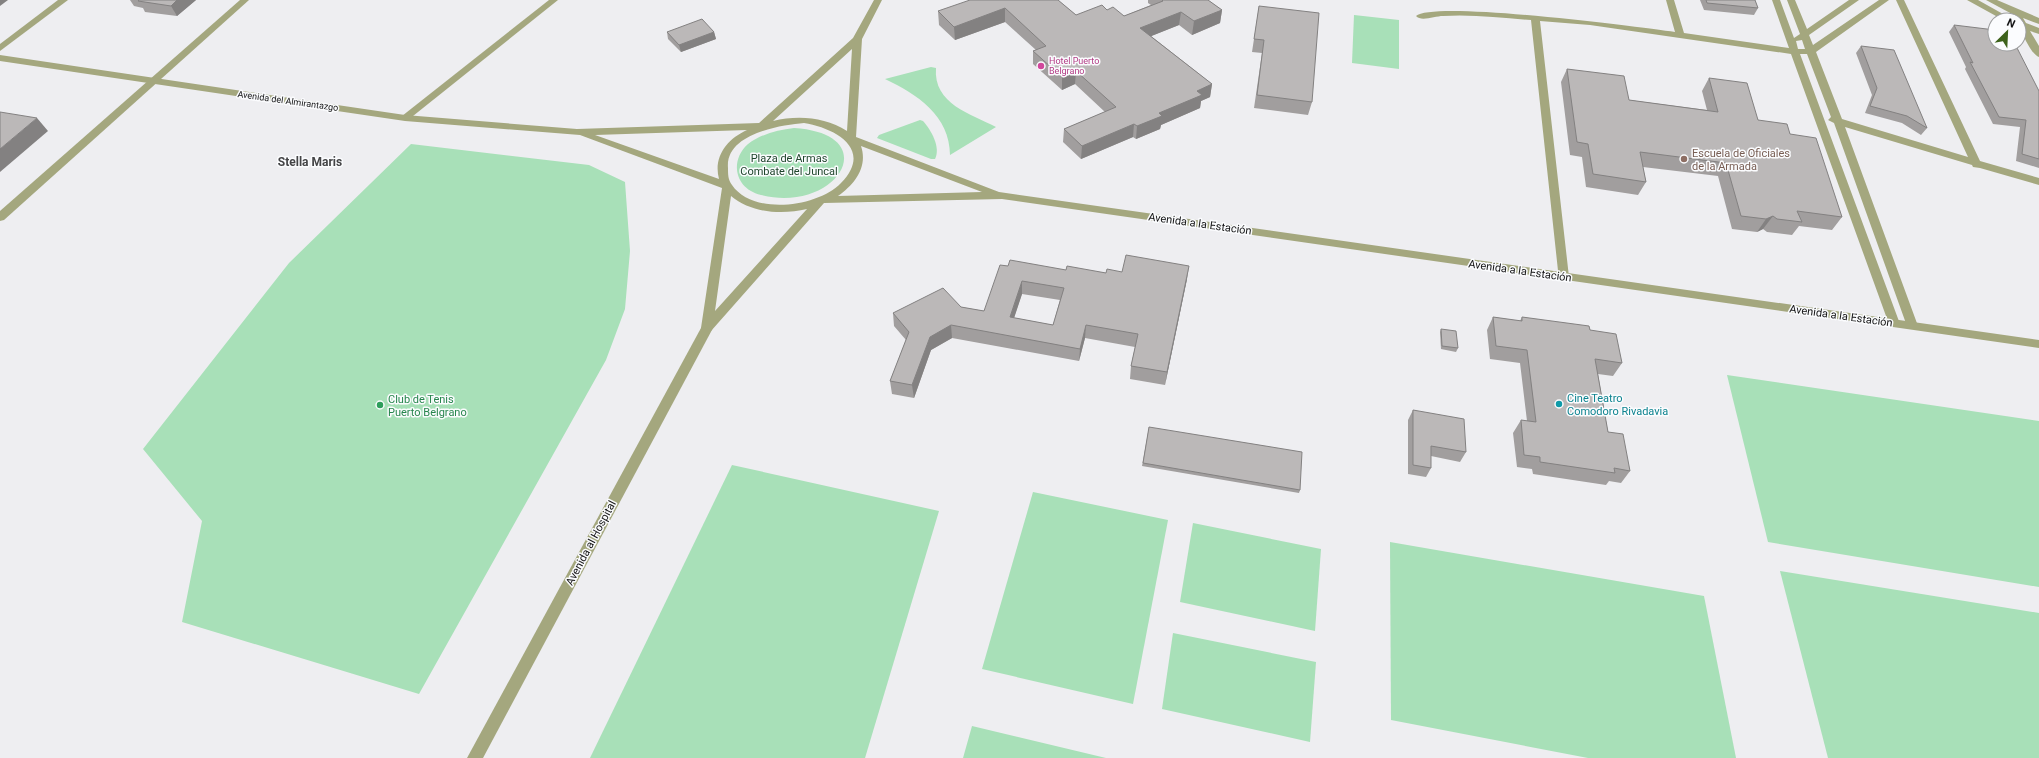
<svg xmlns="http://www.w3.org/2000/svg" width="2039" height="758" font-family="Roboto,sans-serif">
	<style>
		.green { fill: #a8e0b8 }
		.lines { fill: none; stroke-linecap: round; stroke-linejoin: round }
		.minor { fill: #a4a77e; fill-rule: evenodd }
		.tertiary { fill: #a4a77e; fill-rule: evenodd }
		.wall { fill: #a19e9e; fill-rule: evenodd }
		.shaded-wall { fill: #838181 }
		.building { fill: #bbb8b8; stroke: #838181; fill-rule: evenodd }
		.hotel-dot { fill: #d1479c; stroke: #fbfcfe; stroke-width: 1.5 }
		.education-dot { fill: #8d6e63; stroke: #fbfcfe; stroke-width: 1.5 }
		.culture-dot { fill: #0f9aa8; stroke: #fbfcfe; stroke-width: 1.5 }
		.leisure-dot { fill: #2e9e5b; stroke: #fbfcfe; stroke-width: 1.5 }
		.labels { text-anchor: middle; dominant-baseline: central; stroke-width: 3; stroke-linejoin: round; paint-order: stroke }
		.far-hotel-label { font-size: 9px; fill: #b23c85; stroke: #fbfcfe; text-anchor: start }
		.far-street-label { font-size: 9px; fill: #131314; stroke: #fbfcfe }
		.education-label { font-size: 11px; fill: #785e54; stroke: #fbfcfe; text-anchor: start }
		.park-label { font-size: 11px; fill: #1f452c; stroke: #fbfcfe }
		.street-label { font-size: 11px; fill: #131314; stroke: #fbfcfe }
		.culture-label { font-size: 11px; fill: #0d838f; stroke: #fbfcfe; text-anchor: start }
		.leisure-label { font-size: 11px; fill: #27864d; stroke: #fbfcfe; text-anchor: start }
		.neighbourhood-label { font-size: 12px; font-weight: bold; fill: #444446; stroke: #fbfcfe }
	</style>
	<rect width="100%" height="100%" fill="#eeeef1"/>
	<g class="green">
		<path d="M1354 15 1399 20V69L1352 63Z"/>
		<path d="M931 67 936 68C933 104 971 114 996 127L950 155C950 116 917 94 885 79Z"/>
		<path d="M920 120 923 121C931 130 941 147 935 159H931L877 138 879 135Z"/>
		<path d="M794 128C886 134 837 214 761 195 735 189 729 161 748 144 761 134 778 130 794 128Z"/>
		<path d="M411 144 589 165 625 182 630 251 625 309 606 360 419 694 182 622 202 521 143 449 289 263Z"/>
		<path d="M1727 375 2039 421V587L1768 542Z"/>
		<path d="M732 465 939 511 865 758H590Z"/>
		<path d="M1033 492 1168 520 1133 704 982 669Z"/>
		<path d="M1193 523 1321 549 1315 631 1180 602Z"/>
		<path d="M1390 542 1704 596 1736 758H1588L1391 720Z"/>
		<path d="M1780 571 2039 613V758H1828Z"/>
		<path d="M1173 633 1316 662 1310 742 1162 709Z"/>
		<path d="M972 726 1106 758H963Z"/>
	</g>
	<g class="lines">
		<g class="minor">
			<path d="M58 0H68L0 51V44Z"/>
			<path d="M240 0H249L4 220 0 221V211Z"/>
			<path d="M549 0H558L408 120H402V116Z"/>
			<path d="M1666 0H1674L1684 33 1789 48 1772 0H1780L1794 38 1800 34 1787 0H1795L1807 29 1849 0H1859L1809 35 1813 45 1879 0H1889L1816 52 1842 119 1968 157 1896 0H1904L1980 161 2039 178V185L1980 168 1973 167 1972 165 1845 127 1918 326 1916 329H1908L1834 123 1828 120 1831 117 1807 54H1800L1900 324 1898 327H1890L1791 54 1590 25 1540 21 1569 277 1563 281 1559 280 1531 20C1502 18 1472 14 1443 16 1435 16 1421 22 1416 16 1434 0 1639 27 1675 32ZM1802 40 1805 49H1798L1796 41Z"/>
			<path d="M1967 0H1978L2003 14 1999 17 1996 16Z"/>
			<path d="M1986 0H1997L2039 18V24L2023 18 2026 23 2039 28V34L2030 31 2039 46V57C2031 55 2019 28 2019 20H2015L2012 14Z"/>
			<path d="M707 324 711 325 713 328 483 758H467L701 328 703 325Z"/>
		</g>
		<path class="tertiary" d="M874 0H882L862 39 856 137 999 192 2039 340V348L1002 199 824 203 711 331H703L701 328 722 188 580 135 405 121 0 61V55L405 115 577 129 759 123 853 38ZM852 49 847 131C825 117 798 115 773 121ZM804 123C835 128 874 149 841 183 818 207 753 216 732 185 728 180 728 174 728 168 725 134 780 125 804 123ZM747 130C727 139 713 157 719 179L595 135ZM861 146 982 192 838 196C855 184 868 167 861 146ZM731 196C751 213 782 215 807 209L715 311Z"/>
	</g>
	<g class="wall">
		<path d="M130 0H196L177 16 145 12 143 8 134 6Z"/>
		<path d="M1148 0H1208L1222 10 1220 23 1192 35 1179 25 1151 36 1212 84 1210 97 1201 101 1200 108 1161 125 1160 129 1136 139 1133 137 1081 159 1063 142 1064 129 1105 112 1075 84 1062 90 1033 64V51L1036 50 1005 22 955 40 939 25 938 11 1059 1 1076 15 1107 10 1124 16 1151 5 1148 3Z"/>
		<path d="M1700 0H1755L1758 8 1754 15 1704 10Z"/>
		<path d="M1259 6 1312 102 1308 115 1254 108 1262 53 1252 52Z"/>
		<path d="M1954 25 2039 91V168L2016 161 2020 127 1993 124 1965 69 1966 67 1949 32Z"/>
		<path d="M667 32H714L716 39 681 52 668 39Z"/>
		<path d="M1861 46 1927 128 1921 135 1902 123 1865 113 1872 95 1856 53Z"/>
		<path d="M1567 69 1629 100 1707 110 1702 91 1709 78 1758 120 1790 134 1842 217 1832 230 1799 226 1792 235 1767 232 1763 229 1757 232 1732 229 1718 176 1643 167 1646 182 1638 195 1586 187 1582 157 1570 155 1561 82Z"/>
		<path d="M1008 266 1106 273 1122 272 1187 279 1165 385 1130 379 1131 366 1135 347 1085 338 1079 361 952 338 931 350 914 398 892 394 890 381 906 340 894 326 893 313 961 307 984 311ZM1022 294 1060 300 1053 325 1014 318Z"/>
		<path d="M1493 317 1520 321 1522 317 1590 330 1622 363 1613 376 1598 374 1608 432 1630 471 1621 483 1609 481 1606 485 1533 474 1532 469 1517 467 1513 433 1521 420 1527 421 1520 363 1490 359 1487 330Z"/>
		<path d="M1441 329 1458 348 1456 352 1441 349 1440 332Z"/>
		<path d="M1413 410 1466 452 1460 462 1431 456V468L1426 477 1408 474V420Z"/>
		<path d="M1149 427 1300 490 1299 493 1142 466Z"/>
	</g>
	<g class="shaded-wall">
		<path d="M0 0H8L0 6Z"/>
		<path d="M177 0H196L177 16 171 6Z"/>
		<path d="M1005 8V22L955 40 954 27Z"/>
		<path d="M1222 10 1220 23 1192 35 1194 21Z"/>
		<path d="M1181 12 1179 25 1139 41 1140 28Z"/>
		<path d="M714 32 716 39 681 52 679 45Z"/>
		<path d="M1076 71 1075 84 1062 90V77Z"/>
		<path d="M1212 84 1210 97 1201 101 1200 108 1161 125 1160 129 1136 139 1137 126 1197 91Z"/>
		<path d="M37 118 48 131 0 172V149Z"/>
		<path d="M1134 124 1133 137 1081 159 1082 146Z"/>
		<path d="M1773 216 1763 229 1757 232 1766 219Z"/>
		<path d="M1189 266 1187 279 1165 385 1167 372Z"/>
		<path d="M1022 281V294L1010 330V317Z"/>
		<path d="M951 325 952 338 931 350 914 398 912 385 930 337Z"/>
		<path d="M1086 325 1085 338 1079 361 1080 349Z"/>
	</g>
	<g class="building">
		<path d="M139 0H177L171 6 138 1Z"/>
		<path d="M970 0H1058L1076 15 1102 5 1107 10 1113 7 1124 16 1163 1 1162 0H1208L1222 10 1194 21 1181 12 1140 28 1212 84 1197 91 1202 95 1159 113 1162 116 1137 126 1134 124 1082 146 1064 129 1116 107 1076 71 1062 77 1033 51 1046 46 1005 8 954 27 938 11Z"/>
		<path d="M1706 0H1755L1758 8 1707 3Z"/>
		<path d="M1259 6 1319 13 1312 102 1257 95 1264 40 1254 39Z"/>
		<path d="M702 19 714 32 679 45 667 32Z"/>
		<path d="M1954 25 1995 30V44H2015L2039 91V159L2022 154 2026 120 1999 117 1970 62 1973 63Z"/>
		<path d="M1861 46 1894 50 1927 128 1907 116 1870 106 1877 88Z"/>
		<path d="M1567 69 1624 76 1629 100 1718 112 1709 78 1747 83 1758 120 1787 124 1790 134 1816 138 1842 217 1797 211 1802 222 1777 219 1773 216 1766 219 1741 216 1726 163 1640 152 1646 182 1593 174 1588 144 1577 142Z"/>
		<path d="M0 112 37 118 0 149Z"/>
		<path d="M1126 255 1189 266 1167 372 1131 366 1138 334 1086 325 1080 349 951 325 930 337 912 385 890 381 909 332 893 313 943 288 961 307 984 311 1000 265 1008 266 1010 260 1066 270 1067 266 1106 273 1107 269 1122 272ZM1022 281 1064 288 1053 325 1010 317Z"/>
		<path d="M1493 317 1522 321V317L1589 326 1590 330 1616 334 1622 363 1595 359 1608 432 1623 434 1630 471 1614 468 1615 473 1540 462V457L1524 455 1521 420 1536 422 1527 350 1496 346Z"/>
		<path d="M1441 329 1456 331 1458 348 1442 346Z"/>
		<path d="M1413 410 1464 419 1466 452 1431 446V468L1413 465Z"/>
		<path d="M1149 427 1302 452 1300 490 1143 463Z"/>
	</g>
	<circle class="hotel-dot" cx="1041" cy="66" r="4"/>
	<circle class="education-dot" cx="1684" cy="159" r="4"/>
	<circle class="culture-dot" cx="1559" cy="404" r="4"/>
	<circle class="leisure-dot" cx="380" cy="405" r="4"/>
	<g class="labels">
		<g class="far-hotel-label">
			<text x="1049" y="61">Hotel Puerto<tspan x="1049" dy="10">Belgrano</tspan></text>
		</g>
		<g class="far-street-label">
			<text transform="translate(288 101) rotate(8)">Avenida del Almirantazgo</text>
		</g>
		<g class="education-label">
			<text x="1692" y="153">Escuela de Oficiales<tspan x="1692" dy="13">de la Armada</tspan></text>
		</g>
		<g class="park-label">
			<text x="789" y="158">Plaza de Armas<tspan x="789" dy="13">Combate del Juncal</tspan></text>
		</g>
		<g class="street-label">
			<text transform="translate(1200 224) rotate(8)">Avenida a la Estación</text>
			<text transform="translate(1520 271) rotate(8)">Avenida a la Estación</text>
			<text transform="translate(1841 316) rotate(8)">Avenida a la Estación</text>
			<text transform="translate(591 543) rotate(-62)">Avenida al Hospital</text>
		</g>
		<g class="culture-label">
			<text x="1567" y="398">Cine Teatro<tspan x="1567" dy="13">Comodoro Rivadavia</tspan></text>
		</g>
		<g class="leisure-label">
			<text x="388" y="399">Club de Tenis<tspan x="388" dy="13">Puerto Belgrano</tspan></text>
		</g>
		<g class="neighbourhood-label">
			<text x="310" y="162">Stella Maris</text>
		</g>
	</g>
	<g transform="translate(2007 32) rotate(24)"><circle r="19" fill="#fbfcfe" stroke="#9e9fa0"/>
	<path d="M0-3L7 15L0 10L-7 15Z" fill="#3d621b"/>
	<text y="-6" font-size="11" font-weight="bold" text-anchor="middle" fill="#131314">N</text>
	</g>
</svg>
